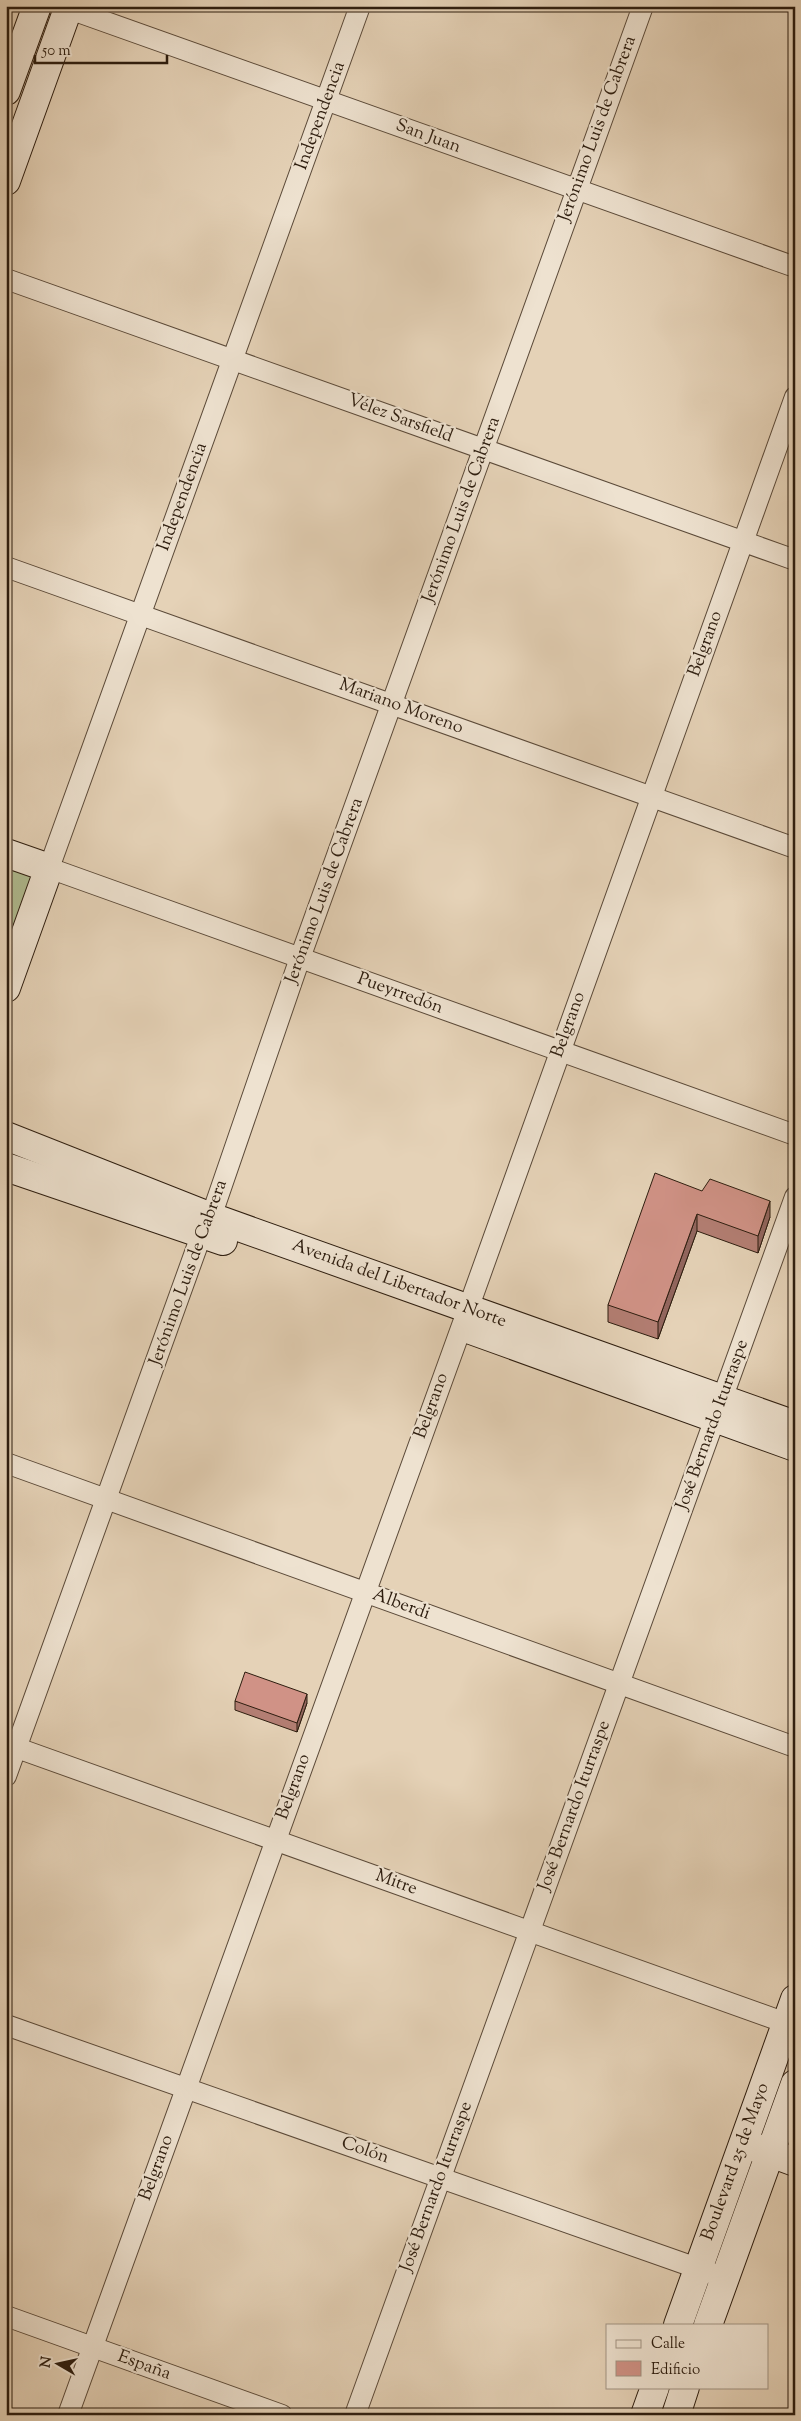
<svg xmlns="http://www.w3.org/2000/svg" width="801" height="2421" font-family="'Sorts Mill Goudy',serif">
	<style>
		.green { fill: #b0bd92; stroke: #6e6d50 }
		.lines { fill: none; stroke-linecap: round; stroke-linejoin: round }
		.street-casing { stroke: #5b4a39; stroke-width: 22 }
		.secondary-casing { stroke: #2d1d0f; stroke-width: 30 }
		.street { stroke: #eee2d0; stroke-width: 20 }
		.secondary { stroke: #eee2d0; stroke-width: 28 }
		.wall { fill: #b37e73; stroke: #2d1d0f }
		.shaded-wall { fill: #92665e; stroke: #2d1d0f }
		.building { fill: #d09286; stroke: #2d1d0f }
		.labels { text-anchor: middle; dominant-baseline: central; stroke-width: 4.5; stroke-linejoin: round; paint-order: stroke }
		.street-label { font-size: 18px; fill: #2d1d0f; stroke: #eee2d0 }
	</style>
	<rect width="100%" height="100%" fill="#e5d2b7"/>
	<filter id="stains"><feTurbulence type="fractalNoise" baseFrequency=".004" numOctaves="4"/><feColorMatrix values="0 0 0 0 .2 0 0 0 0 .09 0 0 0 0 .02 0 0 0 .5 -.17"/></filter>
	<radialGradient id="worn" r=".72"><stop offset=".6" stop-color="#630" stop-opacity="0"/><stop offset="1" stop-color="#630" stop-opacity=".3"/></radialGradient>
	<path class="green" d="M6 853 49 868 6 988Z"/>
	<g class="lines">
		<defs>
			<g id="street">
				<path d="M61 6 795 267"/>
				<path d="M360 6 49 868 795 1135"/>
				<path d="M6 279 795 560"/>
				<path d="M6 567 795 848"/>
				<path d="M6 1463 795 1747"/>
				<path d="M6 1744 786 2023"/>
				<path d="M6 1776 202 1233 211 1217 300 958 643 6"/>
				<path d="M6 2025 711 2273"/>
				<path d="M6 2316 282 2415"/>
				<path d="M68 2415 468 1309 795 397"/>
				<path d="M355 2415 795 1197"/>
			</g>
			<g id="secondary">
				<path d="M6 91 37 6"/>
				<path d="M6 181 69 6"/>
				<path d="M6 853 49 868 6 988"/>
				<path d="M6 1136 211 1217 795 1425"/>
				<path d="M6 1167 223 1241"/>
				<path d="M468 1329 795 1447"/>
				<path d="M754 2147 795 2162"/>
				<path d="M678 2325 795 1999"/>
				<path d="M708 2325 795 2084"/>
				<path d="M645 2415 655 2387"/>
				<path d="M676 2415 685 2387"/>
			</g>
		</defs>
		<use href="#street" class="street-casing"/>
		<use href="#secondary" class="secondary-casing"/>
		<use href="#street" class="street"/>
		<use href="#secondary" class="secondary"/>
	</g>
	<g class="wall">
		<path d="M702 1191 770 1217 758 1253 697 1231 658 1339 608 1322V1305Z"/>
		<path d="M235 1701 307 1703 297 1732 235 1710Z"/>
	</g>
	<g class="shaded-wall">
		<path d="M770 1201V1217L758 1253V1236Z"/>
		<path d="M697 1214V1231L658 1339V1322Z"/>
		<path d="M307 1694V1703L297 1732V1723Z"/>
	</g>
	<g class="building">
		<path d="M655 1173 702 1191 710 1179 770 1201 758 1236 697 1214 658 1322 608 1305Z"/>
		<path d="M245 1672 307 1694 297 1723 235 1701Z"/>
	</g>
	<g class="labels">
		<g class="street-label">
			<text transform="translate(321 116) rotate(-70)">Independencia</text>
			<text transform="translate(598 129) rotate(-70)">Jerónimo Luis de Cabrera</text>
			<text transform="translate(428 137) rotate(20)">San Juan</text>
			<text transform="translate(400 419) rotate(20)">Vélez Sarsfield</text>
			<text transform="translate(183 497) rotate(-70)">Independencia</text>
			<text transform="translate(462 510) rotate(-70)">Jerónimo Luis de Cabrera</text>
			<text transform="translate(706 644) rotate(-70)">Belgrano</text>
			<text transform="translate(401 707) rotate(20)">Mariano Moreno</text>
			<text transform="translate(325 891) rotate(-70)">Jerónimo Luis de Cabrera</text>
			<text transform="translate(400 994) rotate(20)">Pueyrredón</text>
			<text transform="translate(569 1025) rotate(-70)">Belgrano</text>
			<text transform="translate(189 1273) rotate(-70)">Jerónimo Luis de Cabrera</text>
			<text transform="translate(399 1284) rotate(20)">Avenida del Libertador Norte</text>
			<text transform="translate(432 1406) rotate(-70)">Belgrano</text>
			<text transform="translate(713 1425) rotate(-70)">José Bernardo Iturraspe</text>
			<text transform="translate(401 1605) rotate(20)">Alberdi</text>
			<text transform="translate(294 1787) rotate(-70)">Belgrano</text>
			<text transform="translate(575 1806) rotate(-70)">José Bernardo Iturraspe</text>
			<text transform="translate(396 1883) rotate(20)">Mitre</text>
			<text transform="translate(365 2151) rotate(19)">Colón</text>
			<text transform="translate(736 2162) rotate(-70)">Boulevard 25 de Mayo</text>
			<text transform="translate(157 2168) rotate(-70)">Belgrano</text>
			<text transform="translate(437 2187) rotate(-70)">José Bernardo Iturraspe</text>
			<text transform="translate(144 2366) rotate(20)">España</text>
		</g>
	</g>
	<rect width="801" height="2421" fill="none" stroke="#e5d2b7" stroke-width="25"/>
	<rect x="8" y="8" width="786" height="2406" fill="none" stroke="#2d1d0f" stroke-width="2.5"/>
	<rect x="12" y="12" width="776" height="2396" fill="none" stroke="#2d1d0f"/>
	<rect x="606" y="2324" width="162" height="65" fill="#eee2d0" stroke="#a19383"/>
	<rect x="616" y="2340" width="25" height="8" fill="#eee2d0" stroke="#a19383"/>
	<text x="651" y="2348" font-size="15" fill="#2d1d0f">Calle</text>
	<rect x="616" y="2361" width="25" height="15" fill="#d09286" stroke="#a19383"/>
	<text x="651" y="2374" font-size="15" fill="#2d1d0f">Edificio</text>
	<g transform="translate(58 2364) rotate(279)" stroke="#eee2d0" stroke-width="4" paint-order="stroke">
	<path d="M0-4L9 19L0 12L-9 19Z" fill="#2d1d0f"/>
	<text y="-8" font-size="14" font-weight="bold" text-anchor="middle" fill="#2d1d0f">N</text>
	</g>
	<path d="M35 55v8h132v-8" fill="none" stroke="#2d1d0f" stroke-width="2.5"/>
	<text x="42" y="55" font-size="15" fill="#2d1d0f" stroke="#eee2d0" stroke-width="4" paint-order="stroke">50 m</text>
	<rect width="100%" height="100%" filter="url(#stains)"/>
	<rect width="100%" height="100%" fill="url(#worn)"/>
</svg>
